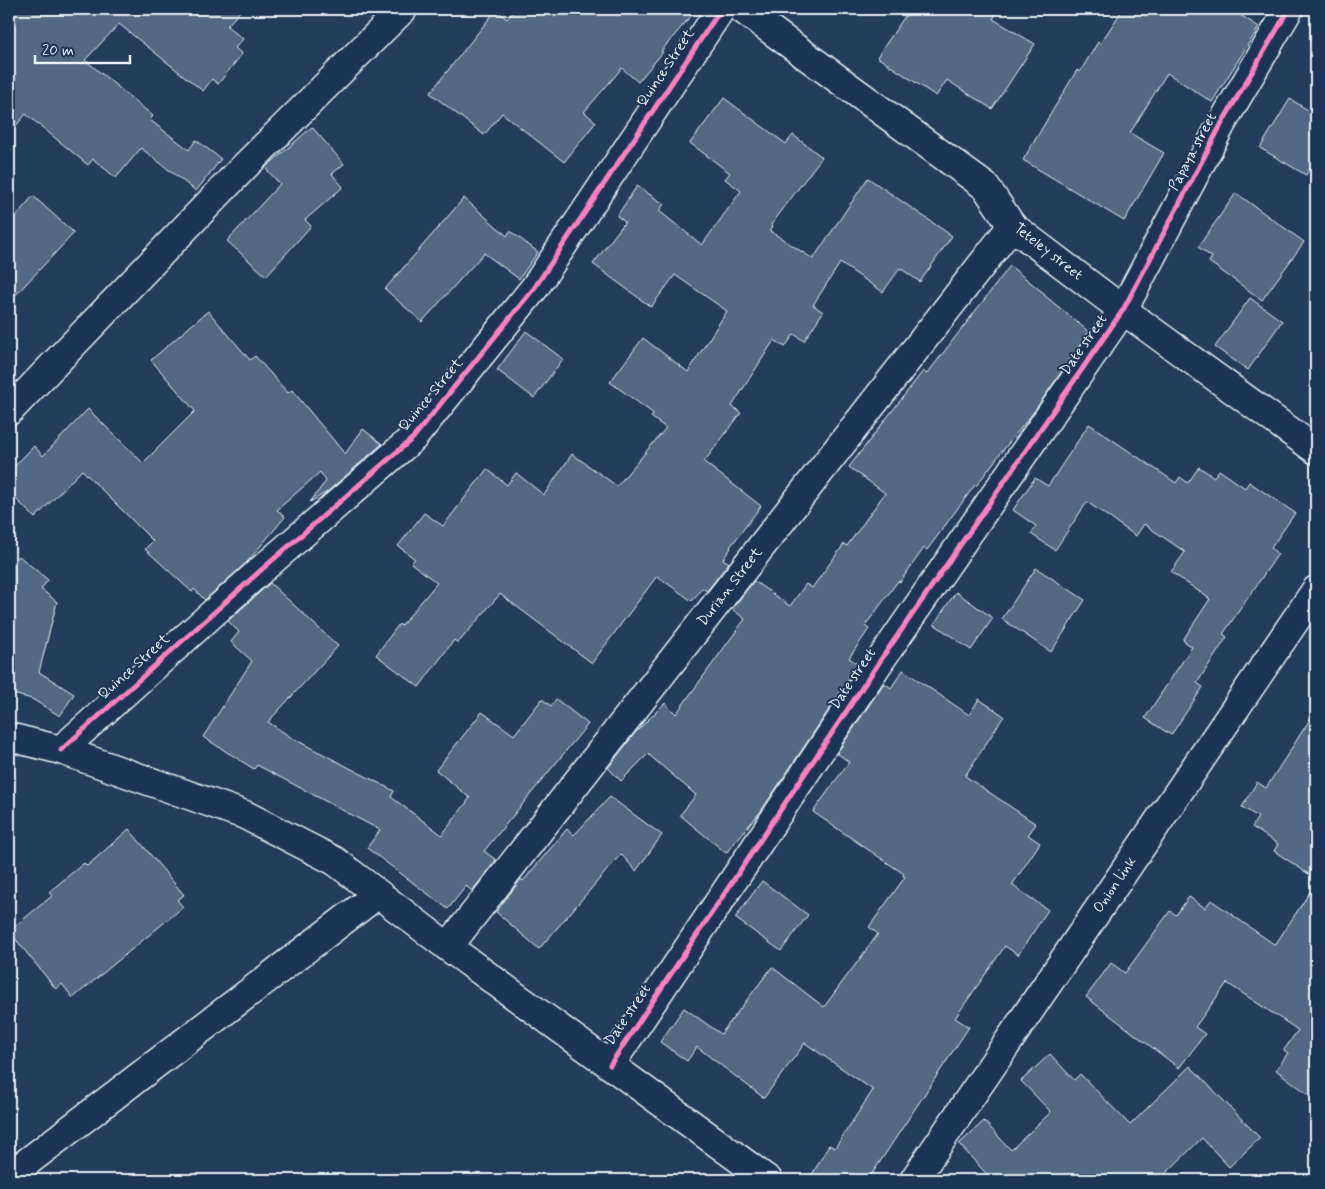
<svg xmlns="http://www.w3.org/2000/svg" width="1325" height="1189" font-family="Mynerve,sans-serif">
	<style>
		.building { fill: #536782; stroke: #e8f1f8 }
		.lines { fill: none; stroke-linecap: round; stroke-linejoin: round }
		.minor-casing { stroke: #e8f1f8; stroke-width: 31 }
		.minor { stroke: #1d3557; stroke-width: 28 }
		.cycleway-casing { stroke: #1d3557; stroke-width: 8 }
		.cycleway { stroke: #ff80c0; stroke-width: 5 }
		.labels { text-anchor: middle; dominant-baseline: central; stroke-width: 4; stroke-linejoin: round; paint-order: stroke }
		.street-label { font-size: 15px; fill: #e8f1f8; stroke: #1d3557 }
	</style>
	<rect width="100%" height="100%" fill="#253d5d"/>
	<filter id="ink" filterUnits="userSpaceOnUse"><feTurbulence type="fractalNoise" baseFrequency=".02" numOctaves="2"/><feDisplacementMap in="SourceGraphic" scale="10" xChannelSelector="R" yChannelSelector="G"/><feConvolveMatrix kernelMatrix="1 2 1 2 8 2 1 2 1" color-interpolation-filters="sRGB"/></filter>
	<g filter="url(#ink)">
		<g class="building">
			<path d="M9 9H242L227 26 243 39 235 48 242 54 218 84 212 79 203 91 119 24 85 60 153 116 150 120 189 150 196 140 221 159 196 191 141 148 116 178 93 159 88 165 26 114 9 134Z"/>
			<path d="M516 9H697L661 51 663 52 638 82 622 68 584 112 596 122 564 162 502 113 484 135 430 93 496 10 507 19Z"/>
			<path d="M910 9H999L993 19 1035 44 992 109 947 80 936 96 877 57Z"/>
			<path d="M1123 9H1231L1259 27 1212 102 1167 73 1130 133 1164 153 1124 221 1023 160 1077 70 1080 72 1098 42 1100 44Z"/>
			<path d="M724 98 786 144 793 135 822 157 771 225 773 226 770 231 813 259 868 178 952 236 920 282 900 268 883 292 840 263 813 305 823 312 804 341 794 334 785 347 774 340 732 406 741 413 704 462 761 506 730 547 731 548 723 559 729 563 707 591 702 588 692 601 657 576 592 663 500 594 458 643 454 640 419 687 376 655 399 624 401 626 437 583 411 563 415 559 398 546 424 513 443 526 487 469 507 485 516 473 544 495 572 454 617 486 666 428 651 417 654 414 610 382 643 338 688 372 727 311 675 275 651 307 593 264 625 222 617 216 637 186 664 204 659 211 702 245 741 191 725 179 730 173 690 143Z"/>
			<path d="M1290 99 1316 115V158L1306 175 1260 148Z"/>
			<path d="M312 127 344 164 332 174 343 187 305 220 311 226 266 276 227 241 280 184 265 168Z"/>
			<path d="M1236 193 1304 242 1262 300 1209 262 1212 257 1198 247Z"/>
			<path d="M33 196 74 233 9 302V224Z"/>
			<path d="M464 198 507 236 510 231 538 252 519 279 484 253 422 322 385 289Z"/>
			<path d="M1010 266 1045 294 1044 295 1089 332 1033 413 1000 454 976 486 975 485 927 550 924 548 900 582 898 581 865 626 869 629 849 658 859 665 761 811 726 853 680 815 696 795 648 754 621 781 608 768 635 733 665 703 676 714 745 619 732 609 754 581 790 606 806 584 812 588 844 544 847 546 885 493 849 467 923 371 927 374Z"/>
			<path d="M1250 298 1282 321 1248 370 1215 347Z"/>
			<path d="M208 311 250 360 255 356 288 393 292 390 345 454 363 429 382 444 327 492 310 502 326 481 320 472 277 510 285 517 247 562 205 600 194 589 192 592 145 549 153 541 82 470 35 518 9 492V472L34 446 43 456 88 409 143 463 195 411 151 360Z"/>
			<path d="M526 331 563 359 534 398 497 370Z"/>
			<path d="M1089 424 1176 483 1180 477 1188 483 1199 467 1214 477 1219 470 1245 488 1249 482 1295 513 1271 548 1278 554 1223 634 1227 637 1197 683 1203 687 1171 735 1145 718 1192 647 1183 640 1210 599 1171 572 1185 552 1144 524 1136 536 1087 502 1055 550 1031 534 1036 526 1013 510 1035 478 1048 486Z"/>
			<path d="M19 556 48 580 41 589 57 602 39 672 74 694 60 716 32 699 9 693V569Z"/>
			<path d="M1036 568 1085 600 1051 652 1002 619Z"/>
			<path d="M270 583 338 646 268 722 292 738 394 791 391 797 442 835 470 798 436 770 482 712 514 735 542 699 551 706 556 699 588 724 484 851 496 860 472 891 466 886 448 909 367 848 380 830 257 765 254 769 203 737 252 661 231 642 239 632 228 621Z"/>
			<path d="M956 592 993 618 971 650 934 624Z"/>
			<path d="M903 670 969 715 979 699 1004 716 965 776 1036 824 1028 835 1040 843 1012 885 1048 910 1018 955 1005 946 955 1018 969 1027 868 1180H809L829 1145 835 1148 873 1090 805 1043 764 1098 697 1047 687 1061 660 1042 684 1008 721 1034 772 967 824 1007 878 934 869 927 905 877 903 876 904 874 813 812 849 762 837 753 884 683 891 688Z"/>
			<path d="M1316 710V879L1274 851 1278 844 1252 827 1258 817 1242 807 1257 782 1266 788Z"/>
			<path d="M610 797 662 835 636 871 621 854 539 949 496 912 521 879 523 881 567 829 574 835Z"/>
			<path d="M129 829 184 895 177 900 183 907 73 998 62 984 56 989 9 931 52 896 49 892 84 863 87 866Z"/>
			<path d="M762 881 808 915 781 951 735 918Z"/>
			<path d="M1316 883V1100L1276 1070 1288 1053 1284 1050 1298 1030 1227 983 1195 1027 1205 1034 1179 1068 1086 997 1111 963 1125 973 1170 911 1176 915 1189 897 1205 908 1211 900 1275 945Z"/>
			<path d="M1050 1054 1074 1080 1080 1074 1130 1125 1190 1066 1260 1138 1229 1167 1202 1138 1159 1180H992L959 1144 984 1121 1011 1150 1051 1112 1021 1081Z"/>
		</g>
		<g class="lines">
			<defs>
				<g id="minor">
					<path d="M742 9 986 187 1012 226 1123 310 1316 450"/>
					<path d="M9 411 245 166 403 9"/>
					<path d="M9 737 61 750 245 815 335 861 448 947 768 1180"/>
					<path d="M61 750 260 571 413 438 535 287 721 9"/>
					<path d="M448 947 1012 226"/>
					<path d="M610 1065 882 658 1123 310 1222 123 1289 9"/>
					<path d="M9 1176 378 894"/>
					<path d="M914 1180 1316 590"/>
				</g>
			</defs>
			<use href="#minor" class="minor-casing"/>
			<use href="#minor" class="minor"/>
			<defs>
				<g id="cycleway">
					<path d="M61 750 260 571 413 438 535 287 721 9"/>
					<path d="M610 1065 882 658 1123 310 1222 123 1289 9"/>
				</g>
			</defs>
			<use href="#cycleway" class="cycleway-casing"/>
			<use href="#cycleway" class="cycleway"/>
		</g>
	</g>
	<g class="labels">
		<g class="street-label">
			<text transform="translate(666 68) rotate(-56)">Quince Street</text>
			<text transform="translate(1193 152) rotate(-62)">Papaya street</text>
			<text transform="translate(1048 252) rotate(38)">Teteley street</text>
			<text transform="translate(1084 345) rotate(-55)">Date street</text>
			<text transform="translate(431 395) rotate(-50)">Quince Street</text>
			<text transform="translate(730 587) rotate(-52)">Durian Street</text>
			<text transform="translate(134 667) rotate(-42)">Quince Street</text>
			<text transform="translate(853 679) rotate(-56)">Date street</text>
			<text transform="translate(1115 885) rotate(-56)">Onion link</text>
			<text transform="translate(628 1015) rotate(-56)">Date street</text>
		</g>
	</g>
	<rect width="1325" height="1189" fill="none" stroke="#1d3557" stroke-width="30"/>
	<rect x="15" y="15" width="1295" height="1159" fill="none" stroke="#e8f1f8" stroke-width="2" filter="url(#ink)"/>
	<path d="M35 55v8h95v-8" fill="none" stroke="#e8f1f8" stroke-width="2.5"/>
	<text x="42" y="55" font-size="15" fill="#e8f1f8" stroke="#1d3557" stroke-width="4" paint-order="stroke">20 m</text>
</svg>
